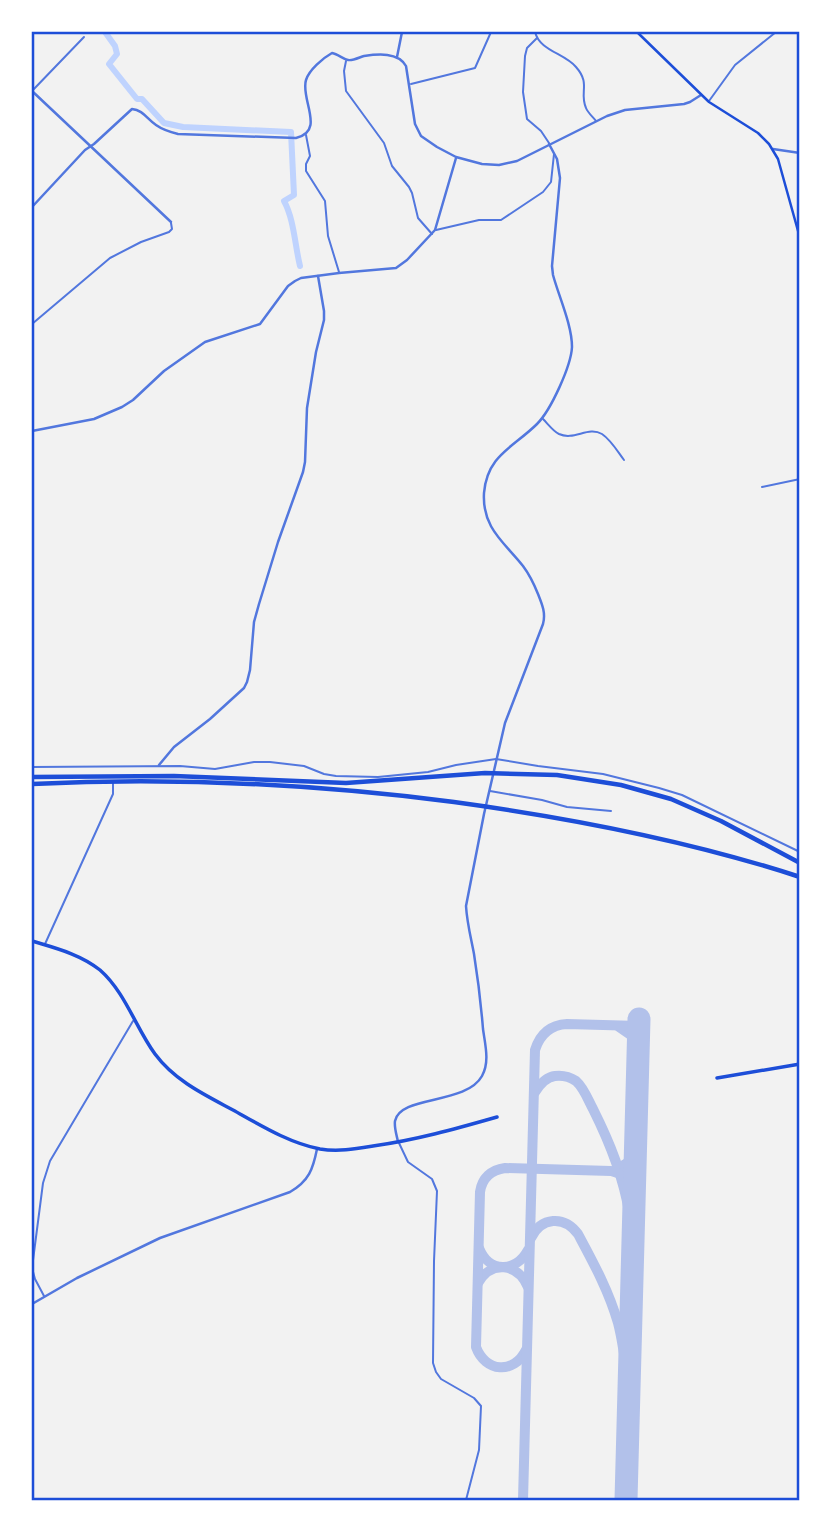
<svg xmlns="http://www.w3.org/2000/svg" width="831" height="1532" font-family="Inter,sans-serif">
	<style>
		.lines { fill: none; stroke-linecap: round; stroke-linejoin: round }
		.river { stroke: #bfd3fe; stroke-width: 6 }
		.taxiway { stroke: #b2c1ea; stroke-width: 10 }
		.runway { stroke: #b2c1ea; stroke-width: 23 }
		.minor { stroke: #5277de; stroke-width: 2 }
		.tertiary { stroke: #5277de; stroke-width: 2.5 }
		.secondary { stroke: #1d4ed8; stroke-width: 2.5 }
		.trunk { stroke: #1d4ed8; stroke-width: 3.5 }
		.motorway { stroke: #1d4ed8; stroke-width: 4.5 }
		.neatline { fill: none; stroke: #1d4ed8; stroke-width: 2.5 }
	</style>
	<rect width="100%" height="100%" fill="#f2f2f2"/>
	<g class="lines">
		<path class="river" d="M105 32 115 46 117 54 109 64 137 99H142L164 123 183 127 291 132 294 195 284 201C294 219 295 246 300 266"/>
		<g class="taxiway">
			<path d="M619 1027 632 1036 638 1050"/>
			<path d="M535 1092C540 1084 546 1077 555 1076 563 1075 570 1077 576 1081 584 1088 588 1100 593 1109 610 1143 623 1175 629 1212"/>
			<path d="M614 1171 627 1163 635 1151"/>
			<path d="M531 1238C541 1217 564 1215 578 1234 593 1262 609 1291 618 1323 624 1346 626 1369 629 1393"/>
			<path d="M479 1248C489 1273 516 1273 528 1250"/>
			<path d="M478 1283C491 1260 518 1263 528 1287"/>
			<path d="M526 1350C514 1375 485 1372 476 1347L480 1192C482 1178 491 1170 505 1168L611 1171C637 1177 634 1195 634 1216 633 1228 633 1239 633 1251"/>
			<path d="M523 1500 535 1050C540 1034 550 1025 567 1024L639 1026"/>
		</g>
		<path class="runway" d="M626 1500 639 1019"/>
		<g class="minor">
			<path d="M535 32C540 51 564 53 576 67 591 84 579 92 586 108 588 113 593 117 596 121"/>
			<path d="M537 38 527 48 525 56 523 92 527 119 541 131 549 143"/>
			<path d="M346 61 344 71 346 91 384 143 392 166 409 187 412 193 418 218 432 234"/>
			<path d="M411 84 475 68 491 32"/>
			<path d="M32 91 84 37"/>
			<path d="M709 101 735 65 776 32"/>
			<path d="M306 135 310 156 306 164V171L325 201 328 236 339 272"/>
			<path d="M436 230 479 220H501L543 192 551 182 554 154"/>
			<path d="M32 324 110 258 141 242 169 232 172 229 171 223"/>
			<path d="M543 419C548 424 553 431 559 434 574 441 588 426 602 434 611 440 618 452 624 460"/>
			<path d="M762 487 800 479"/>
			<path d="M32 539 33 538"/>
			<path d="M32 767 180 766 215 769 254 762H270L304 766 324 774 336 776 378 777 428 772 456 765 496 759 538 766 603 774 659 788 682 795 800 852"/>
			<path d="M490 791 542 800 567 807 611 811"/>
			<path d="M45 944 113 794V782"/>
			<path d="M399 1143 408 1162 432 1179 437 1191 434 1261 433 1363 436 1372 441 1379 474 1398 481 1406 479 1450 466 1500"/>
			<path d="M44 1296 35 1279 32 1268 43 1183 50 1161 133 1021"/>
		</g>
		<g class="tertiary">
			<path d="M397 57 402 32"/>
			<path d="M32 91 171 222"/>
			<path d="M773 149 800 153"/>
			<path d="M32 207 85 150 94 144 132 109C143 110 147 119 156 125 163 130 170 132 178 134L296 138C326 131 300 99 306 80 309 70 323 58 332 53 338 54 343 59 348 60 353 61 360 57 364 56 378 54 398 52 406 66L415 124 421 136 437 147 456 157 482 164 499 165 517 161 607 116 625 110 684 104 690 102 701 95"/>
			<path d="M32 431 94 419 122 407 133 400 164 371 205 342 260 324 288 286 295 281 301 278 339 273 396 268 407 260 435 230 456 158"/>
			<path d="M159 765 174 747 210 719 244 688 247 682 250 670 254 622 259 604 278 542 303 472 305 462 307 408 316 352 324 320V311L318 276"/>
			<path d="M398 1142C397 1136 394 1128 395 1121 400 1095 466 1105 482 1076 490 1062 485 1044 483 1029 481 1004 478 979 474 954 471 938 467 923 466 906L484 814 505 723 543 624C546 613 542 604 538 594 534 584 529 574 523 566 504 542 482 528 484 493 487 455 514 447 537 424 551 410 571 366 572 347 572 325 559 297 553 275L552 266 560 178 557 159 549 144"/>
			<path d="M32 1304 77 1278 160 1238 290 1192C309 1181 313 1169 317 1149"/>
		</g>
		<path class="secondary" d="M637 32 709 102 758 133 769 144 778 159 800 238"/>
		<g class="trunk">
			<path d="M32 941C55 948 80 954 100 970 125 992 136 1028 155 1054 175 1081 205 1095 233 1110 260 1125 289 1143 320 1149 338 1152 355 1149 373 1146 416 1140 455 1129 497 1117"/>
			<path d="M717 1078 800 1064"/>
		</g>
		<g class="motorway">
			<path d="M32 777 174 776 346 783 485 773 557 775 621 785 671 799 721 821 800 863"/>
			<path d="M32 784C172 777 314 784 454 802 571 818 687 840 800 877"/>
		</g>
	</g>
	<rect width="831" height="1532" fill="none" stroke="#ffffff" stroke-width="66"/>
	<rect x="33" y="33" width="765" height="1466" class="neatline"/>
</svg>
